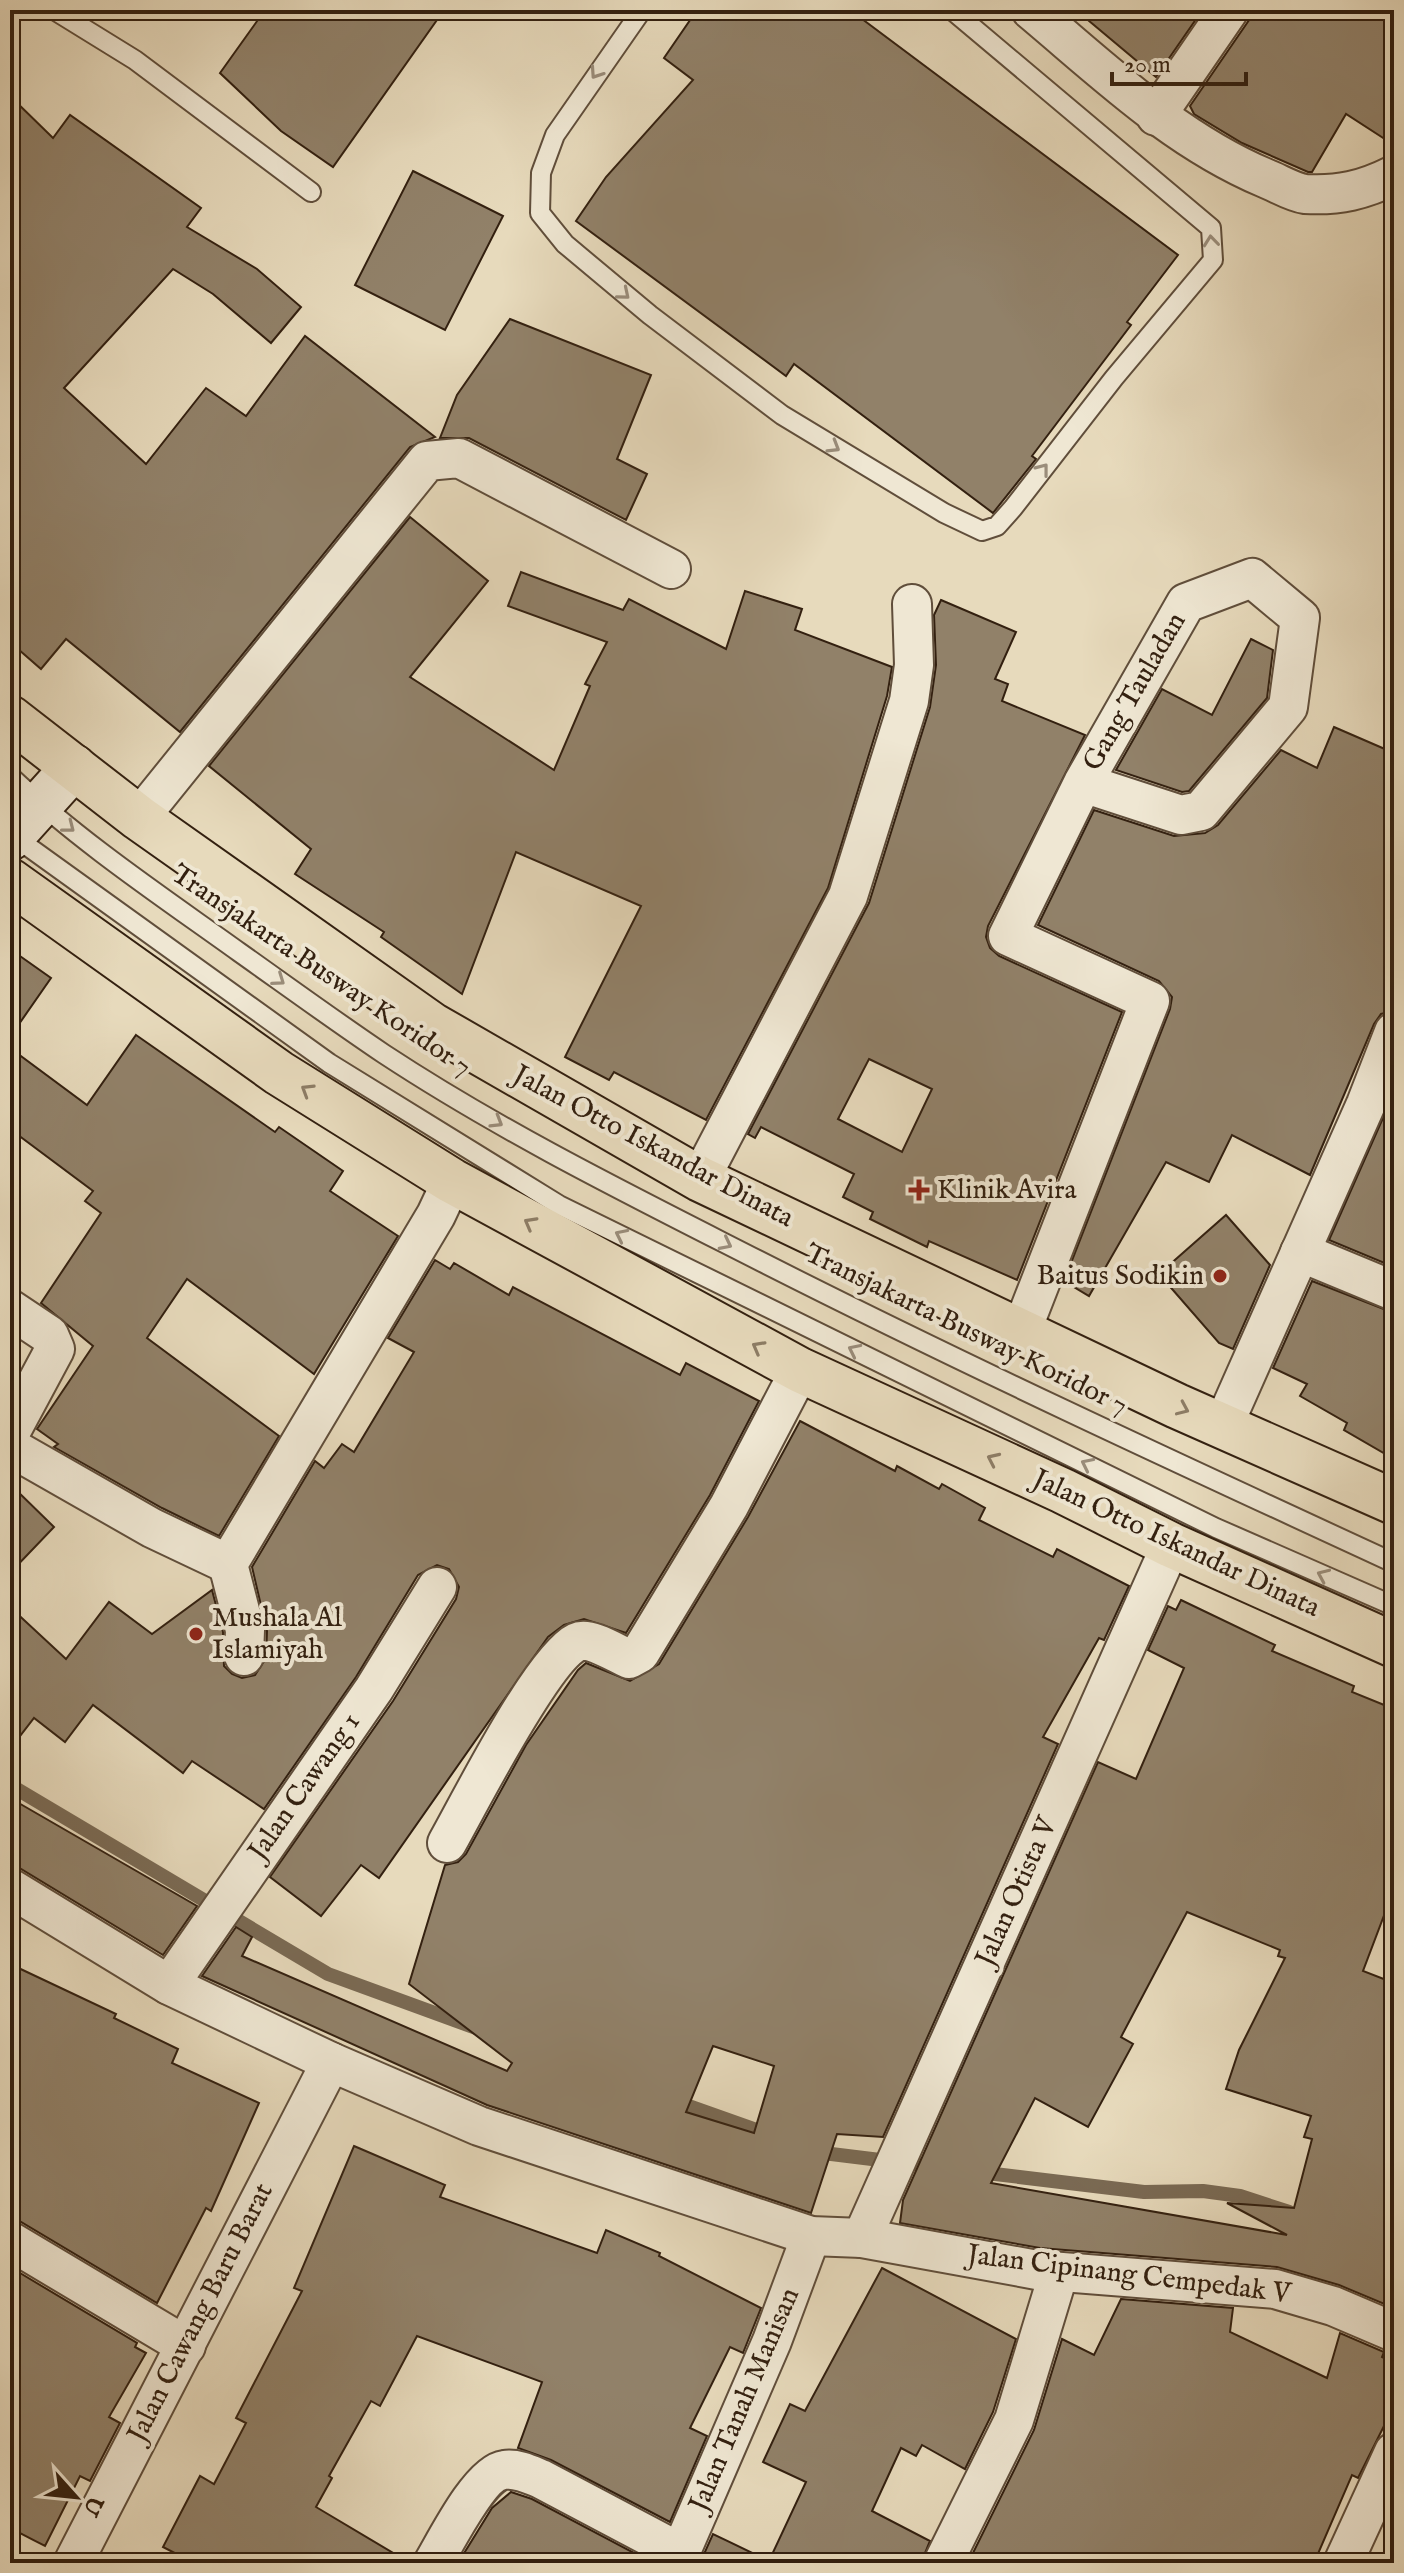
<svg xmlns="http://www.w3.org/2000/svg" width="1404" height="2573" font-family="'IM FELL English',serif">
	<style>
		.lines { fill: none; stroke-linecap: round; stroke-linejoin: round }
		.stream { stroke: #7a6a54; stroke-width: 14 }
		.building { fill: #918169; stroke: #332010; stroke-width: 2; fill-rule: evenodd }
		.lane-casing { stroke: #604e3b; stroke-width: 22 }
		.street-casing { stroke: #604e3b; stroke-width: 42 }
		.secondary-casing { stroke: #332010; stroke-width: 48 }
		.primary-casing { stroke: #332010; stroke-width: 48 }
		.lane { stroke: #efe7d3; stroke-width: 18 }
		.street { stroke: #efe7d3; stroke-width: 38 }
		.secondary { stroke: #efe7d3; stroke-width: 44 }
		.primary { stroke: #e7dabc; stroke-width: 44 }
		.oneway { stroke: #9a8d7b }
		.oneway2 { stroke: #8d7d66 }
		.poi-dot { fill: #8f2418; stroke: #efe7d3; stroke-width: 3 }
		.labels { text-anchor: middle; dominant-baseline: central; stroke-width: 8; stroke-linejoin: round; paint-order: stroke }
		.street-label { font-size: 28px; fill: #332010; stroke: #efe7d3 }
		.poi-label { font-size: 28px; fill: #332010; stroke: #efe7d3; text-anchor: start }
	</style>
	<rect width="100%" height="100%" fill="#e7dabc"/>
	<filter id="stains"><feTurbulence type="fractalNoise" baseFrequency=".0025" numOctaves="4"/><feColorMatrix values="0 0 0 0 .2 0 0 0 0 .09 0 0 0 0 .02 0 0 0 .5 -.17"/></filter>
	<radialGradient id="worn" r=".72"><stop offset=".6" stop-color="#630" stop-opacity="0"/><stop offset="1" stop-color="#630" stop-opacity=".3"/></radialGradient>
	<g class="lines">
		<g class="stream">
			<path d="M10 1785 328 1974 476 2028"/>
			<path d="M672 2100 773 2136"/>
			<path d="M815 2152 937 2167"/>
			<path d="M978 2172 1144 2192 1203 2191 1240 2196 1289 2212"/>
		</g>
	</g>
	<g class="building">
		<path d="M265 10H444L333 167 281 131 220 73Z"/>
		<path d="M697 10H850L1178 255 1127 322 1131 325 1032 456 1036 459 993 513 794 364 786 376 576 221 606 177 693 80 664 58Z"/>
		<path d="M1076 10H1199L1201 12 1156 77Z"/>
		<path d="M1256 10H1394V145L1346 114 1312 172H1308L1242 143 1194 114 1190 106Z"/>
		<path d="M10 96 53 138 70 115 201 208 187 227 257 269 301 307 271 343 213 294 173 269 64 388 146 464 206 388 246 416 305 336 435 437 410 447 180 732 66 639 41 669 10 642Z"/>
		<path d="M413 171 503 216 445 330 355 285Z"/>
		<path d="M510 319 651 375 617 459 647 474 626 520 469 438H440L457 395Z"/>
		<path d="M410 517 488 581 410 677 554 770 590 686 585 684 607 642 508 606 521 572 623 610 629 599 726 649 745 591 802 609 795 630 892 667 887 696 828 888 706 1120 614 1072 609 1080 565 1057 641 906 516 852 462 994 381 937 384 932 295 874 311 849 209 766Z"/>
		<path d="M941 600 1016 632 995 679 1008 684 1002 701 1085 735 988 926 986 937 990 948 999 956 1122 1012 1017 1280 929 1241 927 1247 870 1219 873 1212 843 1197 854 1174 761 1127 755 1138 748 1134 869 903 930 707 936 665 934 615ZM869 1059 932 1089 902 1152 838 1119Z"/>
		<path d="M1251 639 1273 650 1267 698 1189 791 1182 792 1116 770 1162 689 1212 715Z"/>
		<path d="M1334 727 1394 753V1011L1381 1014 1374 1024 1310 1175 1232 1135 1209 1182 1166 1162 1089 1296 1064 1281 1170 1009 1172 997 1159 981 1038 925 1094 810 1174 836 1205 833 1218 825 1281 750 1317 768Z"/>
		<path d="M10 949 51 978 10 1037Z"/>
		<path d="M136 1035 275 1132 279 1127 343 1171 330 1191 398 1236 314 1374 187 1279 147 1338 279 1436 219 1536 162 1508 54 1447 58 1444 37 1429 93 1346 41 1303 101 1213 85 1201 93 1191 10 1129V1048L87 1105Z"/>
		<path d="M1394 1093V1267L1329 1240Z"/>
		<path d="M1226 1215 1270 1265 1233 1349 1219 1343 1159 1274Z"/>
		<path d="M435 1260 450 1269 454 1263 509 1295 513 1287 680 1375 686 1363 759 1401 710 1495 626 1633 584 1619 564 1625 548 1637 379 1878 361 1865 321 1916 270 1877 393 1701 456 1599 459 1587 449 1569 437 1565 418 1575 356 1677 264 1809 192 1761 183 1773 93 1705 65 1742 34 1718 10 1749V1607L66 1659 109 1602 152 1634 212 1590 223 1632 224 1666 232 1674 242 1678 255 1675 266 1658 267 1631 252 1567 315 1461 324 1468 342 1444 354 1452 414 1352 388 1338Z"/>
		<path d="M1312 1281 1394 1313V1459L1344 1430 1347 1423 1300 1396 1307 1384 1273 1368Z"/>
		<path d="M800 1421 895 1471 897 1466 939 1489 942 1484 985 1508 979 1520 1053 1557 1057 1549 1129 1586 1104 1640 1099 1638 1043 1737 1058 1744 883 2137 837 2134 811 2213 487 2105 202 1976 236 1927 252 1937 242 1956 507 2071 512 2063 409 1984 445 1865 458 1862 466 1854 526 1745 578 1670 586 1663 630 1681 659 1664 748 1517ZM713 2046 774 2066 754 2133 686 2112Z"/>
		<path d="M10 1484 54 1527 10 1573Z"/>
		<path d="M1181 1600 1275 1645 1272 1651 1354 1686 1352 1692 1394 1709V1889L1363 1971 1394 1983V2308L1339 2285 1277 2267 1040 2248 900 2223 903 2200 1098 1762 1136 1779 1184 1668 1148 1650 1168 1606 1176 1610ZM1187 1912 1280 1950 1278 1956 1285 1958 1239 2050 1226 2089 1311 2116 1304 2137 1312 2139 1294 2208 1227 2203 1287 2235 991 2183 1035 2098 1088 2127 1133 2044 1121 2037Z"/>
		<path d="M10 1798 197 1906 163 1955 21 1869 10 1866Z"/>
		<path d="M10 1964 116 2014 114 2018 178 2049 172 2063 259 2103 211 2211 206 2208 157 2303 21 2222 10 2219Z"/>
		<path d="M354 2146 445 2185 440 2197 597 2253 606 2230 660 2253 659 2256 761 2308 743 2353 730 2347 690 2428 707 2436 670 2522 551 2460 518 2448 542 2382 417 2336 380 2406 371 2401 329 2476 332 2478 316 2507 410 2563H194L163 2547 200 2476 214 2484 246 2423 236 2418 302 2291 294 2288Z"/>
		<path d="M10 2267 137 2343 135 2347 146 2353 109 2417 120 2423 90 2481 80 2476 45 2546 10 2528Z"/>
		<path d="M882 2268 1016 2339 993 2412 965 2469 922 2445 916 2456 901 2448 872 2511 930 2541 921 2563H700L713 2534 769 2561 806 2482 763 2462 790 2404 805 2411Z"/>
		<path d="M1121 2299 1233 2308 1230 2332 1327 2378 1340 2333 1384 2352 1382 2357 1394 2363V2406L1358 2478 1352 2475 1314 2563H968L1034 2430 1062 2339 1094 2355Z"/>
		<path d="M511 2492 532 2499 653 2563H458L492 2508Z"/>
	</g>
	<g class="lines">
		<defs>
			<g id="lane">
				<path d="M54 10 135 60 311 192"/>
				<path d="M642 10 555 135 541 173 540 213 565 244 650 315 782 415 944 513 982 531 997 526 1013 508 1114 378 1213 260 1211 228 952 10"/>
				<path d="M10 776C80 842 161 896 239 952 287 986 335 1021 384 1054 498 1129 620 1190 742 1252 956 1361 1175 1462 1394 1563"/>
				<path d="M12 835 329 1063 559 1205 1216 1528 1394 1606"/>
			</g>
			<g id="street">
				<path d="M1031 10C1105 72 1175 140 1265 178 1278 183 1292 192 1305 194 1339 196 1364 190 1394 175"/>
				<path d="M1156 116 1229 10"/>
				<path d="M139 818 427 461 459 458 671 569"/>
				<path d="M700 1179 848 896 909 701 914 665 912 604"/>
				<path d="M1300 1252 1394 1291"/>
				<path d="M10 1309 49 1335 55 1349 10 1433"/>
				<path d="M1021 1332 1150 1001 1008 936 1083 783 1186 603 1252 578 1300 618 1288 707 1201 811 1181 815 1083 783"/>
				<path d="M1223 1426 1366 1104 1394 1032"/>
				<path d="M10 1447 152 1528 228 1564"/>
				<path d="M244 1656 245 1630 228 1564 436 1215 452 1181"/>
				<path d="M447 1843C469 1804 542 1659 577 1642 590 1636 617 1654 629 1659L640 1653 729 1506 800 1370"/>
				<path d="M10 1888 169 1985 331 2062 479 2126 811 2236 862 2238 1037 2270 1275 2289 1333 2306 1394 2332"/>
				<path d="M169 1985 374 1689 437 1587"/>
				<path d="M862 2238 1171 1545"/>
				<path d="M10 2241 186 2346"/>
				<path d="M73 2563 331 2062"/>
				<path d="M433 2563C446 2541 480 2473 504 2470 517 2468 529 2474 541 2479L681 2553"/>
				<path d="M676 2563 772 2341 811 2236"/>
				<path d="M943 2563 1014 2420 1059 2272"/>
				<path d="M1343 2563 1394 2452"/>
			</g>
			<path id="secondary" d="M10 838 74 767"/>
			<g id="primary">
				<path d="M10 718 139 818 432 1025 700 1179 1177 1406 1394 1502"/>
				<path d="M10 881 279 1073 452 1181 800 1370 1063 1491 1171 1545 1394 1645"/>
			</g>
		</defs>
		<use href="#lane" class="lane-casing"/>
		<use href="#street" class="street-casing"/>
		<use href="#secondary" class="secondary-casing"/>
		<use href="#primary" class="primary-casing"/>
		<use href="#lane" class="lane"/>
		<use href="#street" class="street"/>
		<use href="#secondary" class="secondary"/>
		<use href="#primary" class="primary"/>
	</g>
	<defs><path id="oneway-chevron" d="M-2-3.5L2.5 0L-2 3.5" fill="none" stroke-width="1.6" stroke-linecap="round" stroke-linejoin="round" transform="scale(2)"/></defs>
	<g class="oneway">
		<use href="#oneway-chevron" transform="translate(596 73) rotate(124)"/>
		<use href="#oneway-chevron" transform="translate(1211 241) rotate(-96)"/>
		<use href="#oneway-chevron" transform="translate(624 294) rotate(40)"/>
		<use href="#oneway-chevron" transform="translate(834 447) rotate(31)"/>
		<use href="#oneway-chevron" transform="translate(1043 469) rotate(-52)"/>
		<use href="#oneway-chevron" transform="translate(69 827) rotate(38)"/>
		<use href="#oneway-chevron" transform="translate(279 980) rotate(35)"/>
		<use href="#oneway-chevron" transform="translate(497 1122) rotate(31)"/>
		<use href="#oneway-chevron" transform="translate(621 1235) rotate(-154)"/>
		<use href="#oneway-chevron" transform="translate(726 1244) rotate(27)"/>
		<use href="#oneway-chevron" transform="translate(854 1350) rotate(-154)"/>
		<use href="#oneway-chevron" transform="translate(1087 1464) rotate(-154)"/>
		<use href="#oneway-chevron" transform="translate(1323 1575) rotate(-156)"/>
	</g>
	<g class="oneway2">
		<use href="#oneway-chevron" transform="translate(307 1090) rotate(-148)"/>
		<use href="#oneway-chevron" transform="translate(530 1223) rotate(-151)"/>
		<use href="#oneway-chevron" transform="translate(758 1347) rotate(-151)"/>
		<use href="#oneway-chevron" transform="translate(1183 1409) rotate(24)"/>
		<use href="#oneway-chevron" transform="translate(993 1459) rotate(-155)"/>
	</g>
	<g class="poi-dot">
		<path d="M915 1178h8v8h8v8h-8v8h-8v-8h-8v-8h8z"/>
		<circle cx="1220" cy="1276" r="8"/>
		<circle cx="196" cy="1634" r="8"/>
	</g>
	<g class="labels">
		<g class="street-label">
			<text transform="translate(1135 692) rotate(-60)">Gang Tauladan</text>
			<text transform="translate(321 971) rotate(34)">Transjakarta Busway Koridor 7</text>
			<text transform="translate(653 1147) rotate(28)">Jalan Otto Iskandar Dinata</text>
			<text transform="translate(966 1330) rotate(26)">Transjakarta Busway Koridor 7</text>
			<text transform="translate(1176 1544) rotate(25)">Jalan Otto Iskandar Dinata</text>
			<text transform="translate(305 1787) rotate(-55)">Jalan Cawang 1</text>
			<text transform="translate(1017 1892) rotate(-66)">Jalan Otista V</text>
			<text transform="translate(1129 2275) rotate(7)">Jalan Cipinang Cempedak V</text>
			<text transform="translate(201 2313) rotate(-63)">Jalan Cawang Baru Barat</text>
			<text transform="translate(745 2400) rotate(-67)">Jalan Tanah Manisan</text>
		</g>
		<g class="poi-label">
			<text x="937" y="1190">Klinik Avira</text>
			<text x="1204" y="1276" text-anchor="end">Baitus Sodikin</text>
			<text x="212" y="1618">Mushala Al<tspan x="212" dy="32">Islamiyah</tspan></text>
		</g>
	</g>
	<rect width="1404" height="2573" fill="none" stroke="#e7dabc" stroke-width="40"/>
	<rect x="12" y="12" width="1380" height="2549" fill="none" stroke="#332010" stroke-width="4"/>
	<rect x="20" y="20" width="1364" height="2533" fill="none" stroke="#332010" stroke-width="2"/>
	<g transform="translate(76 2497) rotate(117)" stroke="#efe7d3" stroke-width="6" paint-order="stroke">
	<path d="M0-6L14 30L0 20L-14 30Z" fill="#332010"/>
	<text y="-12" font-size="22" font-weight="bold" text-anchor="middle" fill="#332010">U</text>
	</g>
	<path d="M1112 72v12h134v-12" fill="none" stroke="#332010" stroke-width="4"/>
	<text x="1124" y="72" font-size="24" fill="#332010" stroke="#efe7d3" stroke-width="6" paint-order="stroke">20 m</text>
	<rect width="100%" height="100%" filter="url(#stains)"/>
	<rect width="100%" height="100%" fill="url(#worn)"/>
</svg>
